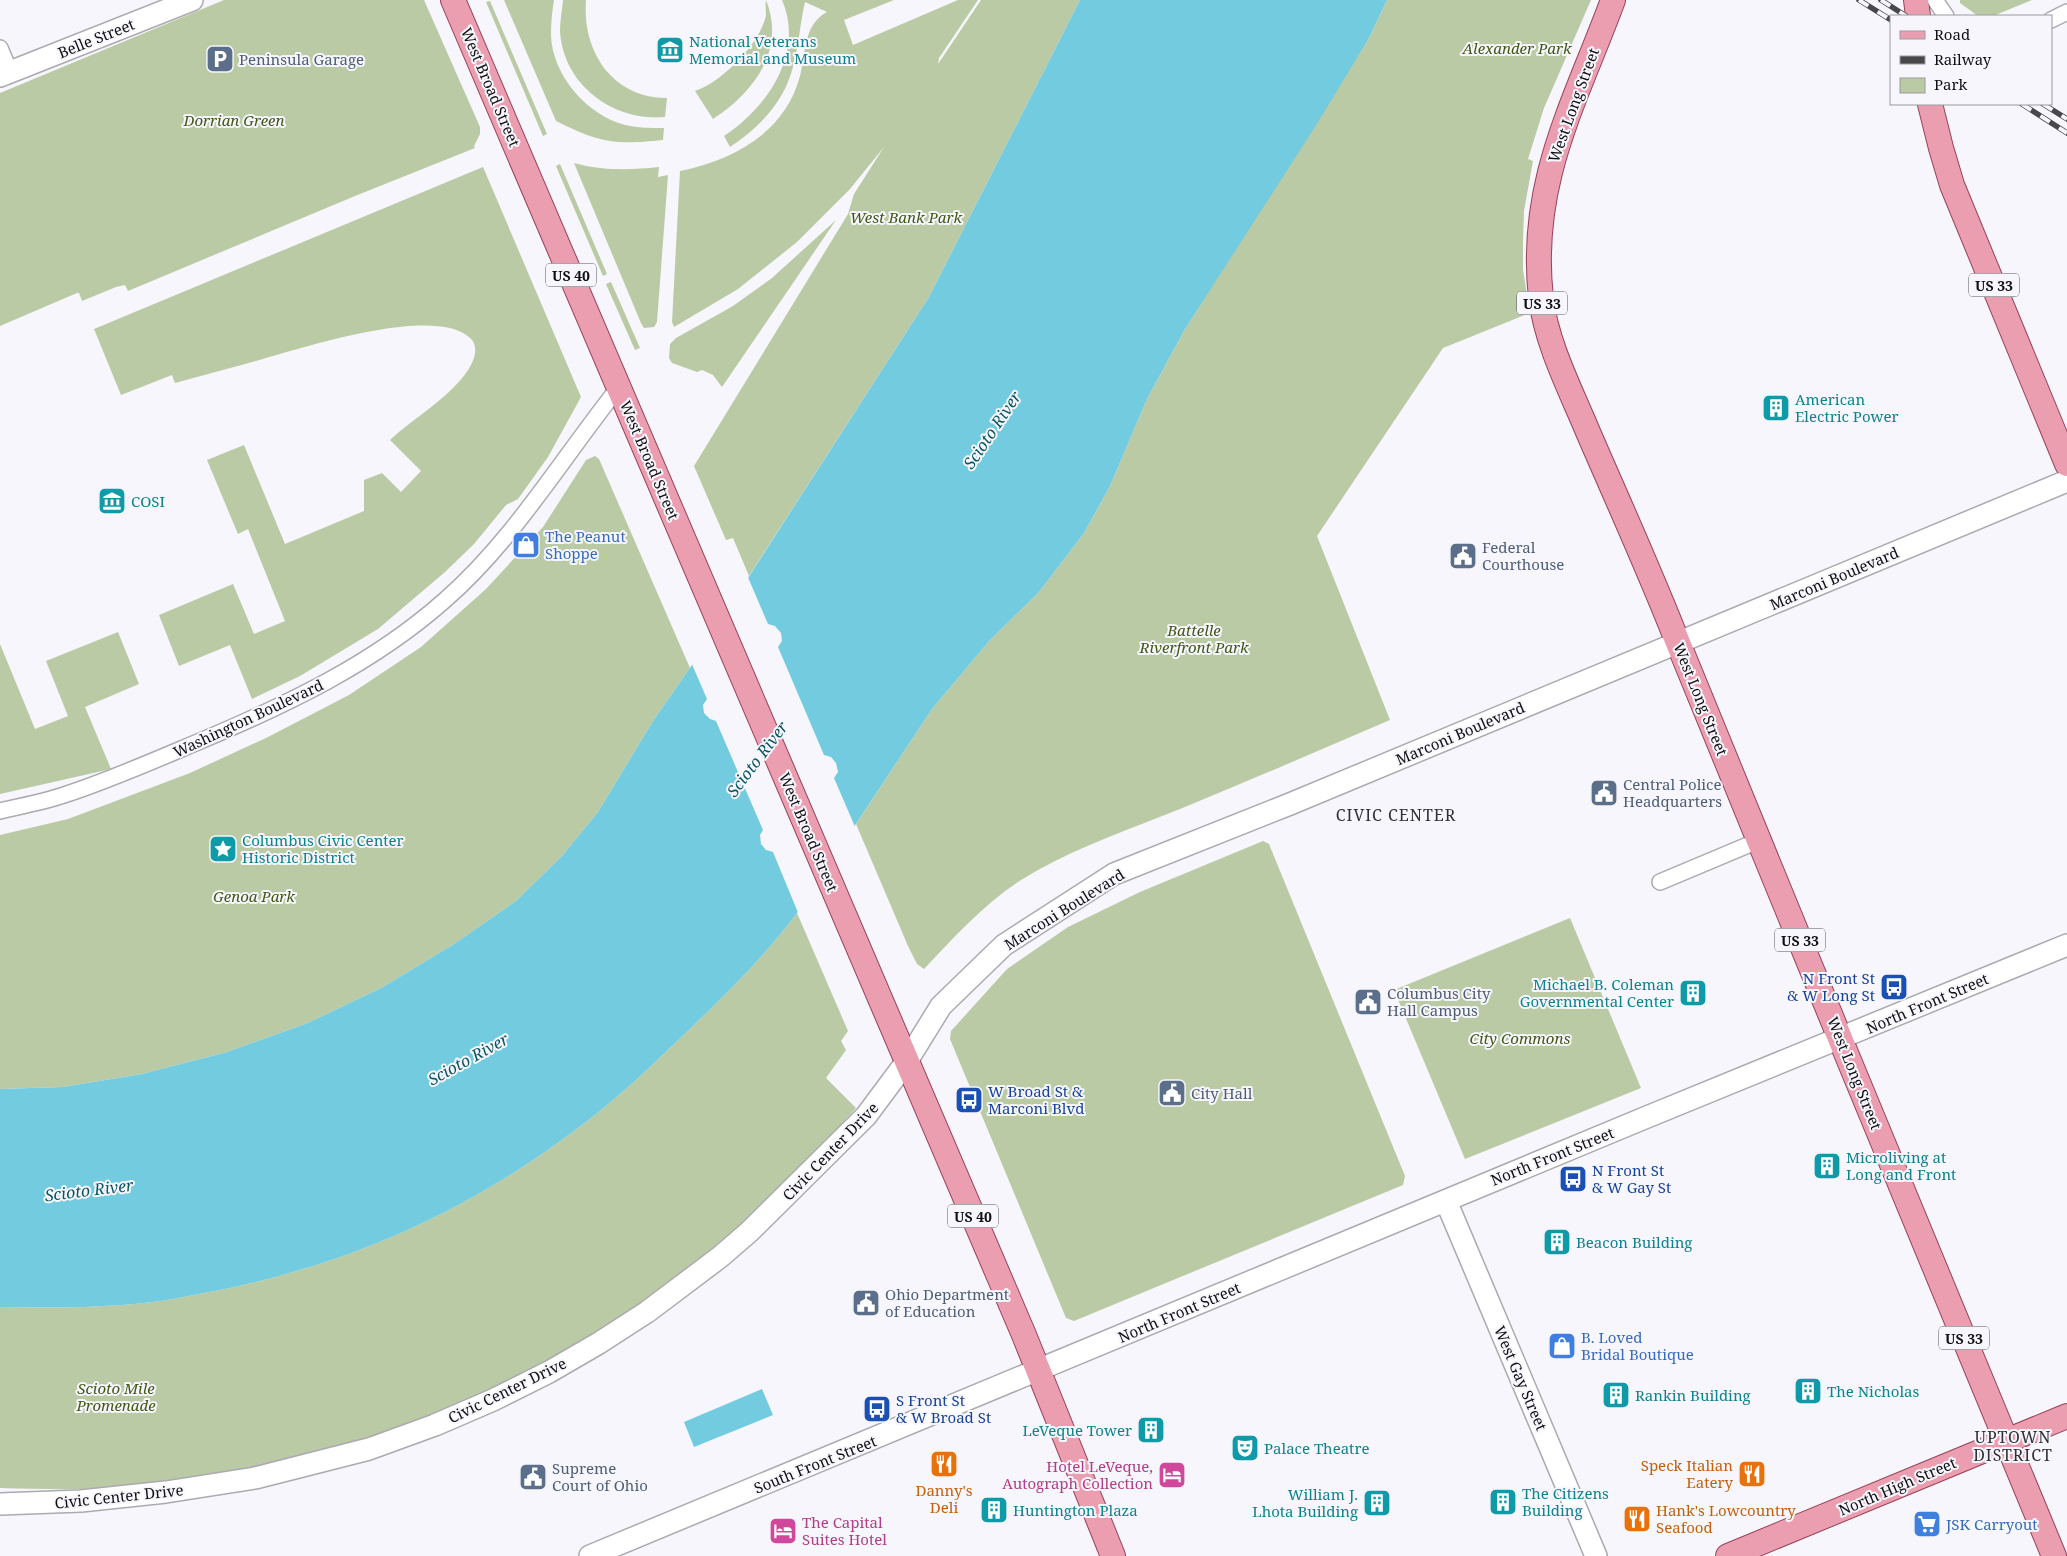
<svg xmlns="http://www.w3.org/2000/svg" width="2067" height="1556" font-family="'Noto Serif',serif">
	<style>
		.green { fill: #bacaa5 }
		.water { fill: #73cbe0 }
		.pier { fill: #f6f6fc }
		.lines { fill: none; stroke-linecap: round; stroke-linejoin: round }
		.street-casing { stroke: #aaaab0; stroke-width: 18 }
		.secondary-casing { stroke: #aaaab0; stroke-width: 24 }
		.primary-casing { stroke: #974257; stroke-width: 26 }
		.street { stroke: #fff; stroke-width: 15 }
		.secondary { stroke: #fff; stroke-width: 21 }
		.primary { stroke: #ec9eb1; stroke-width: 24 }
		.rail-casing { stroke: #48474a; stroke-width: 5.5 }
		.rail { stroke: #f6f6fc; stroke-width: 4; stroke-dasharray: 11; stroke-linecap: butt }
		.labels { text-anchor: middle; dominant-baseline: central; stroke-width: 4; stroke-linejoin: round; paint-order: stroke }
		.shield { fill: #f6f6fc; stroke: #555458; stroke-width: 1 }
		.shield-label { font-size: 14px; font-weight: bold; fill: #100f11 }
		.street-label { font-size: 15px; fill: #100f11; stroke: #f6f6fc }
		.culture-label { font-size: 15px; fill: #0d838f; stroke: #f6f6fc; text-anchor: start }
		.park-label { font-size: 15px; font-style: italic; fill: #415715; stroke: #f6f6fc }
		.service-label { font-size: 15px; fill: #4e5e75; stroke: #f6f6fc; text-anchor: start }
		.shop-label { font-size: 15px; fill: #366cbe; stroke: #f6f6fc; text-anchor: start }
		.transit-label { font-size: 15px; fill: #164399; stroke: #f6f6fc; text-anchor: start }
		.food-label { font-size: 15px; fill: #c56008; stroke: #f6f6fc; text-anchor: end }
		.hotel-label { font-size: 15px; fill: #b23c85; stroke: #f6f6fc; text-anchor: end }
		.water-label { font-size: 16px; font-style: italic; fill: #085665; stroke: #f6f6fc }
		.neighbourhood-label { font-size: 16px; letter-spacing: 1px; fill: #303035; stroke: #f6f6fc }
	</style>
	<rect width="100%" height="100%" fill="#f6f6fc"/>
	<g class="green">
		<path d="M224 0H424L480 127V134L474 146 475 148 355 196 128 291 125 285 116 287 82 301 79 293H77L0 326V93Z"/>
		<path d="M504 0H554C552 11 551 23 551 35 552 75 587 115 625 125 638 128 651 128 664 128L663 140C615 145 600 143 556 121Z"/>
		<path d="M563 0H586C582 51 612 98 667 98L665 117C614 122 563 85 560 31 560 21 562 10 563 0Z"/>
		<path d="M766 0C786 50 754 92 713 119L695 91C721 83 761 43 766 15 766 10 765 4 766 0Z"/>
		<path d="M782 0H894L844 20 853 45 958 0H978L939 58 938 64 981 0H1080L929 297 749 576 733 538 726 540 694 466 848 214 854 194 884 147 850 189 797 242 738 289 674 327 672 322 680 171C733 160 785 133 800 76 806 53 803 25 827 12L805 2C800 23 799 45 793 67 784 102 760 127 730 147L724 136C767 108 805 53 782 0Z"/>
		<path d="M1387 0H1591L1544 108 1528 159 1533 161 1524 211 1523 240V270L1530 313 1443 348 1317 536 1390 720C1320 750 1251 780 1180 809 1133 828 1083 845 1038 870 993 894 958 933 924 969L917 964 908 946 856 824 932 709 990 640 1039 592 1084 533 1110 486 1147 399 1185 329 1369 38Z"/>
		<path d="M1960 0H2032L1993 16H1978L1960 3Z"/>
		<path d="M490 1 547 134 543 136 486 2Z"/>
		<path d="M574 163C603 171 630 170 659 167L658 177 668 175 657 322 654 327 644 328 641 323Z"/>
		<path d="M560 164 607 274 603 276 556 166Z"/>
		<path d="M483 167 581 397 548 457 518 499 506 505 474 544 445 572 378 629 300 676 252 699 230 645 179 666 159 615 233 584 254 634 285 621 248 529 238 534 207 460 244 445 285 544 364 511V480L382 473 401 492 421 471 390 440C414 417 463 390 474 358 476 351 476 343 470 338 435 305 306 347 263 359 234 367 204 375 175 383L172 375 121 395 94 329Z"/>
		<path d="M836 220 722 387 713 375 702 370 697 372 672 363 669 358 670 344 676 338 733 306 772 278Z"/>
		<path d="M611 282 640 348 635 350 606 284Z"/>
		<path d="M595 456 599 459 690 668 653 721 598 812 562 856 516 901 454 944 383 987 308 1023 227 1052 142 1074 63 1087 0 1089V835L68 819 190 773 268 737 349 695 421 647 486 589 543 527 586 460Z"/>
		<path d="M118 632 139 684 85 707 111 769 0 794V644L35 729 68 716 46 661Z"/>
		<path d="M1263 841 1269 844 1405 1176 1403 1185 1074 1321 1066 1318 950 1039 951 1031 1007 969 1068 927 1140 892Z"/>
		<path d="M797 913 848 1031 841 1041 846 1050 826 1078 856 1108C817 1152 777 1194 733 1233 566 1381 334 1474 112 1488 75 1490 37 1489 0 1488V1307C51 1308 102 1308 153 1302 170 1300 187 1296 204 1293 345 1267 468 1212 582 1125 614 1101 644 1073 673 1045 717 1003 760 962 797 913Z"/>
		<path d="M1570 918 1641 1088 1465 1159 1394 990Z"/>
	</g>
	<g class="water">
		<path d="M1080 0H1387L1369 38 1315 127 1185 329 1147 399 1110 486 1084 533 1039 592 990 640 932 709 797 913C760 962 717 1003 673 1045 644 1073 614 1101 582 1125 468 1212 345 1267 204 1293 187 1296 170 1300 153 1302 102 1308 51 1308 0 1307V1089L63 1087 142 1074 227 1052 308 1023 383 987 454 944 516 901 562 856 598 812 653 721 690 668 929 297Z"/>
		<path d="M762 1389 773 1415 694 1447 684 1422Z"/>
	</g>
	<path class="pier" d="M747 575 768 624 775 626 781 633 782 641 778 647 824 755 831 757 836 763 838 772 834 778 856 829 799 915 773 852 766 850 761 844 760 835 763 830 716 721 710 719 704 713 703 705 707 699 691 662Z"/>
	<g class="lines">
		<defs>
			<g id="street">
				<path d="M1935 0 1946 16"/>
				<path d="M2051 20 2067 12"/>
				<path d="M0 48 10 72"/>
				<path d="M0 811C21 806 43 802 64 795 110 780 153 761 198 742 286 705 373 664 445 600 513 541 563 457 619 387"/>
				<path d="M1660 882 1760 840"/>
			</g>
			<g id="secondary">
				<path d="M0 76 192 0"/>
				<path d="M1446 1201 1596 1556"/>
				<path d="M0 1504 81 1501 166 1492 255 1478 369 1449 435 1425 493 1400 549 1372 599 1343 647 1312 720 1257 749 1232 866 1116 907 1061 941 1006 1004 945 1114 874 1290 804 2067 481"/>
				<path d="M590 1556 1647 1117 2067 945"/>
			</g>
			<g id="primary">
				<path d="M453 0 1024 1335 1113 1556"/>
				<path d="M1613 0C1575 103 1528 183 1541 298 1546 343 1571 391 1588 432 1617 499 1647 565 1674 633 1799 941 1927 1249 2054 1556"/>
				<path d="M1916 0 1918 16"/>
				<path d="M1930 104 1941 148 1952 185 2067 464"/>
				<path d="M1728 1556 2067 1416"/>
			</g>
		</defs>
		<use href="#street" class="street-casing"/>
		<use href="#secondary" class="secondary-casing"/>
		<use href="#primary" class="primary-casing"/>
		<use href="#street" class="street"/>
		<use href="#secondary" class="secondary"/>
		<use href="#primary" class="primary"/>
		<defs>
			<g id="rail">
				<path d="M1859 0 1891 20"/>
				<path d="M1881 0 1906 16"/>
				<path d="M2022 104 2067 133"/>
				<path d="M2043 104 2067 119"/>
			</g>
		</defs>
		<use href="#rail" class="rail-casing"/>
		<use href="#rail" class="rail"/>
	</g>
	<defs>
		<symbol id="museum-square" viewBox="-11 -11 22 22"><rect x="-9" y="-9" width="18" height="18" rx="4" fill="#0f9aa8" stroke="#f6f6fc"/><path d="M0-6L6-3V-2H-6V-3ZM-5-1h2V3h-2ZM-1-1h2V3h-2ZM3-1h2V3H3ZM-6 4H6V6H-6Z" fill="#fff"/></symbol>
		<symbol id="parking-square" viewBox="-11 -11 22 22"><rect x="-9" y="-9" width="18" height="18" rx="4" fill="#5c6f8a" stroke="#f6f6fc"/><path d="M-3.5-5.5H1a3.5 3.5 0 0 1 0 7H-1V5.5H-3.5ZM-1-3.4V-.6H.8a1.4 1.4 0 0 0 0-2.8Z" fill="#fff"/></symbol>
		<symbol id="building-square" viewBox="-11 -11 22 22"><rect x="-9" y="-9" width="18" height="18" rx="4" fill="#0f9aa8" stroke="#f6f6fc"/><path d="M-4-6H4V6H1V3H-1V6H-4ZM-2.5-4.3h1.7v1.8h-1.7ZM.8-4.3h1.7v1.8H.8ZM-2.5-1h1.7V.8h-1.7ZM.8-1h1.7V.8H.8Z" fill="#fff"/></symbol>
		<symbol id="shop-square" viewBox="-11 -11 22 22"><rect x="-9" y="-9" width="18" height="18" rx="4" fill="#3f7fe0" stroke="#f6f6fc"/><path d="M-5-2.5h2.3a2.7 3.5 0 0 1 5.4 0H5L5.5 6h-11ZM-1.5-2.5h3a1.5 2.3 0 0 0-3 0Z" fill="#fff"/></symbol>
		<symbol id="civic-square" viewBox="-11 -11 22 22"><rect x="-9" y="-9" width="18" height="18" rx="4" fill="#5c6f8a" stroke="#f6f6fc"/><path d="M-.6-6.5H3V-4.5H.6V-3L4-1V1h2V6H-6V1h2V-1L-.6-3ZM-1.2 2.5V6h2.4V2.5Z" fill="#fff"/></symbol>
		<symbol id="sight-square" viewBox="-11 -11 22 22"><rect x="-9" y="-9" width="18" height="18" rx="4" fill="#0f9aa8" stroke="#f6f6fc"/><path d="M0-6L1.8-2.2L6-1.7L2.9 1.2L3.7 5.4L0 3.3L-3.7 5.4L-2.9 1.2L-6-1.7L-1.8-2.2Z" fill="#fff"/></symbol>
		<symbol id="bus-square" viewBox="-11 -11 22 22"><rect x="-9" y="-9" width="18" height="18" rx="4" fill="#1a4fb4" stroke="#f6f6fc"/><path d="M-5-6H5V4H4V6H2V4H-2V6H-4V4H-5ZM-3.5-4V0h7V-4ZM-3.5 1.2v1.5H-2V1.2ZM2 1.2v1.5H3.5V1.2Z" fill="#fff"/></symbol>
		<symbol id="theatre-square" viewBox="-11 -11 22 22"><rect x="-9" y="-9" width="18" height="18" rx="4" fill="#0f9aa8" stroke="#f6f6fc"/><path d="M-5-5.5Q0-4 5-5.5V0Q5 5 0 6Q-5 5-5 0ZM-3.3-2.5H-1v1.5H-3.3ZM1-2.5H3.3v1.5H1ZM-2.8 1Q0 5.5 2.8 1Z" fill="#fff"/></symbol>
		<symbol id="restaurant-square" viewBox="-11 -11 22 22"><rect x="-9" y="-9" width="18" height="18" rx="4" fill="#e8710a" stroke="#f6f6fc"/><path d="M-5-6h1v4h1v-4h1v4h1v-4h1v5L-1.5 .5V6h-2V.5L-5-1ZM5-6V6H3V1.5H1.5Q1.5-4 5-6Z" fill="#fff"/></symbol>
		<symbol id="hotel-square" viewBox="-11 -11 22 22"><rect x="-9" y="-9" width="18" height="18" rx="4" fill="#d1479c" stroke="#f6f6fc"/><path d="M-6-4.5h1.5V1H6V5H4.5V3h-9V5H-6ZM-4 0a1.8 1.8 0 1 1 3.6 0ZM.5 0V-2.5h3Q6-2.5 6 0Z" fill="#fff"/></symbol>
		<symbol id="supermarket-square" viewBox="-11 -11 22 22"><rect x="-9" y="-9" width="18" height="18" rx="4" fill="#3f7fe0" stroke="#f6f6fc"/><path d="M-6-5.5h2.5l.6 2H6L4.5 2H-2.5L-4.4-4H-6ZM-1.5 3.2a1.3 1.3 0 1 0 .1 0ZM3 3.2a1.3 1.3 0 1 0 .1 0Z" fill="#fff"/></symbol>
	</defs>
	<g fill-rule="evenodd">
		<use href="#museum-square" x="654" y="34" width="32" height="32"/>
		<use href="#parking-square" x="204" y="43" width="32" height="32"/>
		<use href="#building-square" x="1760" y="392" width="32" height="32"/>
		<use href="#museum-square" x="96" y="485" width="32" height="32"/>
		<use href="#shop-square" x="510" y="529" width="32" height="32"/>
		<use href="#civic-square" x="1447" y="540" width="32" height="32"/>
		<use href="#civic-square" x="1588" y="777" width="32" height="32"/>
		<use href="#sight-square" x="207" y="833" width="32" height="32"/>
		<use href="#bus-square" x="1878" y="971" width="32" height="32"/>
		<use href="#building-square" x="1677" y="977" width="32" height="32"/>
		<use href="#civic-square" x="1352" y="986" width="32" height="32"/>
		<use href="#civic-square" x="1156" y="1077" width="32" height="32"/>
		<use href="#bus-square" x="953" y="1084" width="32" height="32"/>
		<use href="#building-square" x="1811" y="1150" width="32" height="32"/>
		<use href="#bus-square" x="1557" y="1163" width="32" height="32"/>
		<use href="#building-square" x="1541" y="1226" width="32" height="32"/>
		<use href="#civic-square" x="850" y="1287" width="32" height="32"/>
		<use href="#shop-square" x="1546" y="1330" width="32" height="32"/>
		<use href="#building-square" x="1792" y="1375" width="32" height="32"/>
		<use href="#building-square" x="1600" y="1379" width="32" height="32"/>
		<use href="#bus-square" x="861" y="1393" width="32" height="32"/>
		<use href="#building-square" x="1135" y="1414" width="32" height="32"/>
		<use href="#theatre-square" x="1229" y="1432" width="32" height="32"/>
		<use href="#restaurant-square" x="928" y="1448" width="32" height="32"/>
		<use href="#restaurant-square" x="1736" y="1458" width="32" height="32"/>
		<use href="#hotel-square" x="1156" y="1459" width="32" height="32"/>
		<use href="#civic-square" x="517" y="1461" width="32" height="32"/>
		<use href="#building-square" x="1487" y="1486" width="32" height="32"/>
		<use href="#building-square" x="1361" y="1487" width="32" height="32"/>
		<use href="#building-square" x="978" y="1494" width="32" height="32"/>
		<use href="#restaurant-square" x="1621" y="1503" width="32" height="32"/>
		<use href="#supermarket-square" x="1911" y="1508" width="32" height="32"/>
		<use href="#hotel-square" x="767" y="1515" width="32" height="32"/>
	</g>
	<g class="labels">
		<g class="shield">
			<rect x="546" y="263.5" width="50" height="23" rx="4"/>
			<rect x="1969" y="273.5" width="50" height="23" rx="4"/>
			<rect x="1517" y="291.5" width="50" height="23" rx="4"/>
			<rect x="1775" y="928.5" width="50" height="23" rx="4"/>
			<rect x="948" y="1204.5" width="50" height="23" rx="4"/>
			<rect x="1939" y="1326.5" width="50" height="23" rx="4"/>
		</g>
		<g class="shield-label">
			<text x="571" y="275">US 40</text>
			<text x="1994" y="285">US 33</text>
			<text x="1542" y="303">US 33</text>
			<text x="1800" y="940">US 33</text>
			<text x="973" y="1216">US 40</text>
			<text x="1964" y="1338">US 33</text>
		</g>
		<g class="street-label">
			<text transform="translate(96 38) rotate(-22)">Belle Street</text>
			<text transform="translate(491 87) rotate(67)">West Broad Street</text>
			<text transform="translate(1573 105) rotate(-70)">West Long Street</text>
			<text transform="translate(650 460) rotate(67)">West Broad Street</text>
			<text transform="translate(1834 578) rotate(-23)">Marconi Boulevard</text>
			<text transform="translate(1701 699) rotate(68)">West Long Street</text>
			<text transform="translate(248 718) rotate(-25)">Washington Boulevard</text>
			<text transform="translate(1460 733) rotate(-23)">Marconi Boulevard</text>
			<text transform="translate(809 832) rotate(67)">West Broad Street</text>
			<text transform="translate(1064 909) rotate(-32)">Marconi Boulevard</text>
			<text transform="translate(1927 1003) rotate(-23)">North Front Street</text>
			<text transform="translate(1855 1073) rotate(68)">West Long Street</text>
			<text transform="translate(830 1151) rotate(-46)">Civic Center Drive</text>
			<text transform="translate(1552 1156) rotate(-22)">North Front Street</text>
			<text transform="translate(1179 1312) rotate(-23)">North Front Street</text>
			<text transform="translate(1521 1378) rotate(67)">West Gay Street</text>
			<text transform="translate(507 1390) rotate(-26)">Civic Center Drive</text>
			<text transform="translate(815 1464) rotate(-22)">South Front Street</text>
			<text transform="translate(1897 1486) rotate(-23)">North High Street</text>
			<text transform="translate(119 1496) rotate(-6)">Civic Center Drive</text>
		</g>
		<g class="culture-label">
			<text x="689" y="41">National Veterans<tspan x="689" dy="17">Memorial and Museum</tspan></text>
			<text x="1795" y="399">American<tspan x="1795" dy="17">Electric Power</tspan></text>
			<text x="131" y="501">COSI</text>
			<text x="242" y="840">Columbus Civic Center<tspan x="242" dy="17">Historic District</tspan></text>
			<text x="1674" y="984" text-anchor="end">Michael B. Coleman<tspan x="1674" dy="17">Governmental Center</tspan></text>
			<text x="1846" y="1157">Microliving at<tspan x="1846" dy="17">Long and Front</tspan></text>
			<text x="1576" y="1242">Beacon Building</text>
			<text x="1827" y="1391">The Nicholas</text>
			<text x="1635" y="1395">Rankin Building</text>
			<text x="1132" y="1430" text-anchor="end">LeVeque Tower</text>
			<text x="1264" y="1448">Palace Theatre</text>
			<text x="1522" y="1493">The Citizens<tspan x="1522" dy="17">Building</tspan></text>
			<text x="1358" y="1494" text-anchor="end">William J.<tspan x="1358" dy="17">Lhota Building</tspan></text>
			<text x="1013" y="1510">Huntington Plaza</text>
		</g>
		<g class="park-label">
			<text x="1517" y="48">Alexander Park</text>
			<text x="234" y="120">Dorrian Green</text>
			<text x="906" y="217">West Bank Park</text>
			<text x="1194" y="630">Battelle<tspan x="1194" dy="17">Riverfront Park</tspan></text>
			<text x="254" y="896">Genoa Park</text>
			<text x="1520" y="1038">City Commons</text>
			<text x="116" y="1388">Scioto Mile<tspan x="116" dy="17">Promenade</tspan></text>
		</g>
		<g class="service-label">
			<text x="239" y="59">Peninsula Garage</text>
			<text x="1482" y="547">Federal<tspan x="1482" dy="17">Courthouse</tspan></text>
			<text x="1623" y="784">Central Police<tspan x="1623" dy="17">Headquarters</tspan></text>
			<text x="1387" y="993">Columbus City<tspan x="1387" dy="17">Hall Campus</tspan></text>
			<text x="1191" y="1093">City Hall</text>
			<text x="885" y="1294">Ohio Department<tspan x="885" dy="17">of Education</tspan></text>
			<text x="552" y="1468">Supreme<tspan x="552" dy="17">Court of Ohio</tspan></text>
		</g>
		<g class="shop-label">
			<text x="545" y="536">The Peanut<tspan x="545" dy="17">Shoppe</tspan></text>
			<text x="1581" y="1337">B. Loved<tspan x="1581" dy="17">Bridal Boutique</tspan></text>
			<text x="1946" y="1524">JSK Carryout</text>
		</g>
		<g class="transit-label">
			<text x="1875" y="978" text-anchor="end">N Front St<tspan x="1875" dy="17">&amp; W Long St</tspan></text>
			<text x="988" y="1091">W Broad St &amp;<tspan x="988" dy="17">Marconi Blvd</tspan></text>
			<text x="1592" y="1170">N Front St<tspan x="1592" dy="17">&amp; W Gay St</tspan></text>
			<text x="896" y="1400">S Front St<tspan x="896" dy="17">&amp; W Broad St</tspan></text>
		</g>
		<g class="food-label">
			<text x="1733" y="1465">Speck Italian<tspan x="1733" dy="17">Eatery</tspan></text>
			<text x="944" y="1490" text-anchor="middle">Danny's<tspan x="944" dy="17">Deli</tspan></text>
			<text x="1656" y="1510" text-anchor="start">Hank's Lowcountry<tspan x="1656" dy="17">Seafood</tspan></text>
		</g>
		<g class="hotel-label">
			<text x="1153" y="1466">Hotel LeVeque,<tspan x="1153" dy="17">Autograph Collection</tspan></text>
			<text x="802" y="1522" text-anchor="start">The Capital<tspan x="802" dy="17">Suites Hotel</tspan></text>
		</g>
		<g class="water-label">
			<text transform="translate(992 430) rotate(-56)">Scioto River</text>
			<text transform="translate(757 759) rotate(-53)">Scioto River</text>
			<text transform="translate(468 1059) rotate(-29)">Scioto River</text>
			<text transform="translate(89 1190) rotate(-7)">Scioto River</text>
		</g>
		<g class="neighbourhood-label">
			<text x="1396" y="815">CIVIC CENTER</text>
			<text x="2013" y="1437">UPTOWN<tspan x="2013" dy="18">DISTRICT</tspan></text>
		</g>
	</g>
	<rect x="1890" y="15" width="162" height="90" fill="#f6f6fc" stroke="#9a9a9e"/>
	<rect x="1900" y="31" width="25" height="8" fill="#ec9eb1" stroke="#9a9a9e"/>
	<text x="1934" y="40" font-size="15" fill="#100f11">Road</text>
	<rect x="1900" y="56" width="25" height="8" fill="#48474a" stroke="#9a9a9e"/>
	<text x="1934" y="65" font-size="15" fill="#100f11">Railway</text>
	<rect x="1900" y="78" width="25" height="15" fill="#bacaa5" stroke="#9a9a9e"/>
	<text x="1934" y="90" font-size="15" fill="#100f11">Park</text>
</svg>
